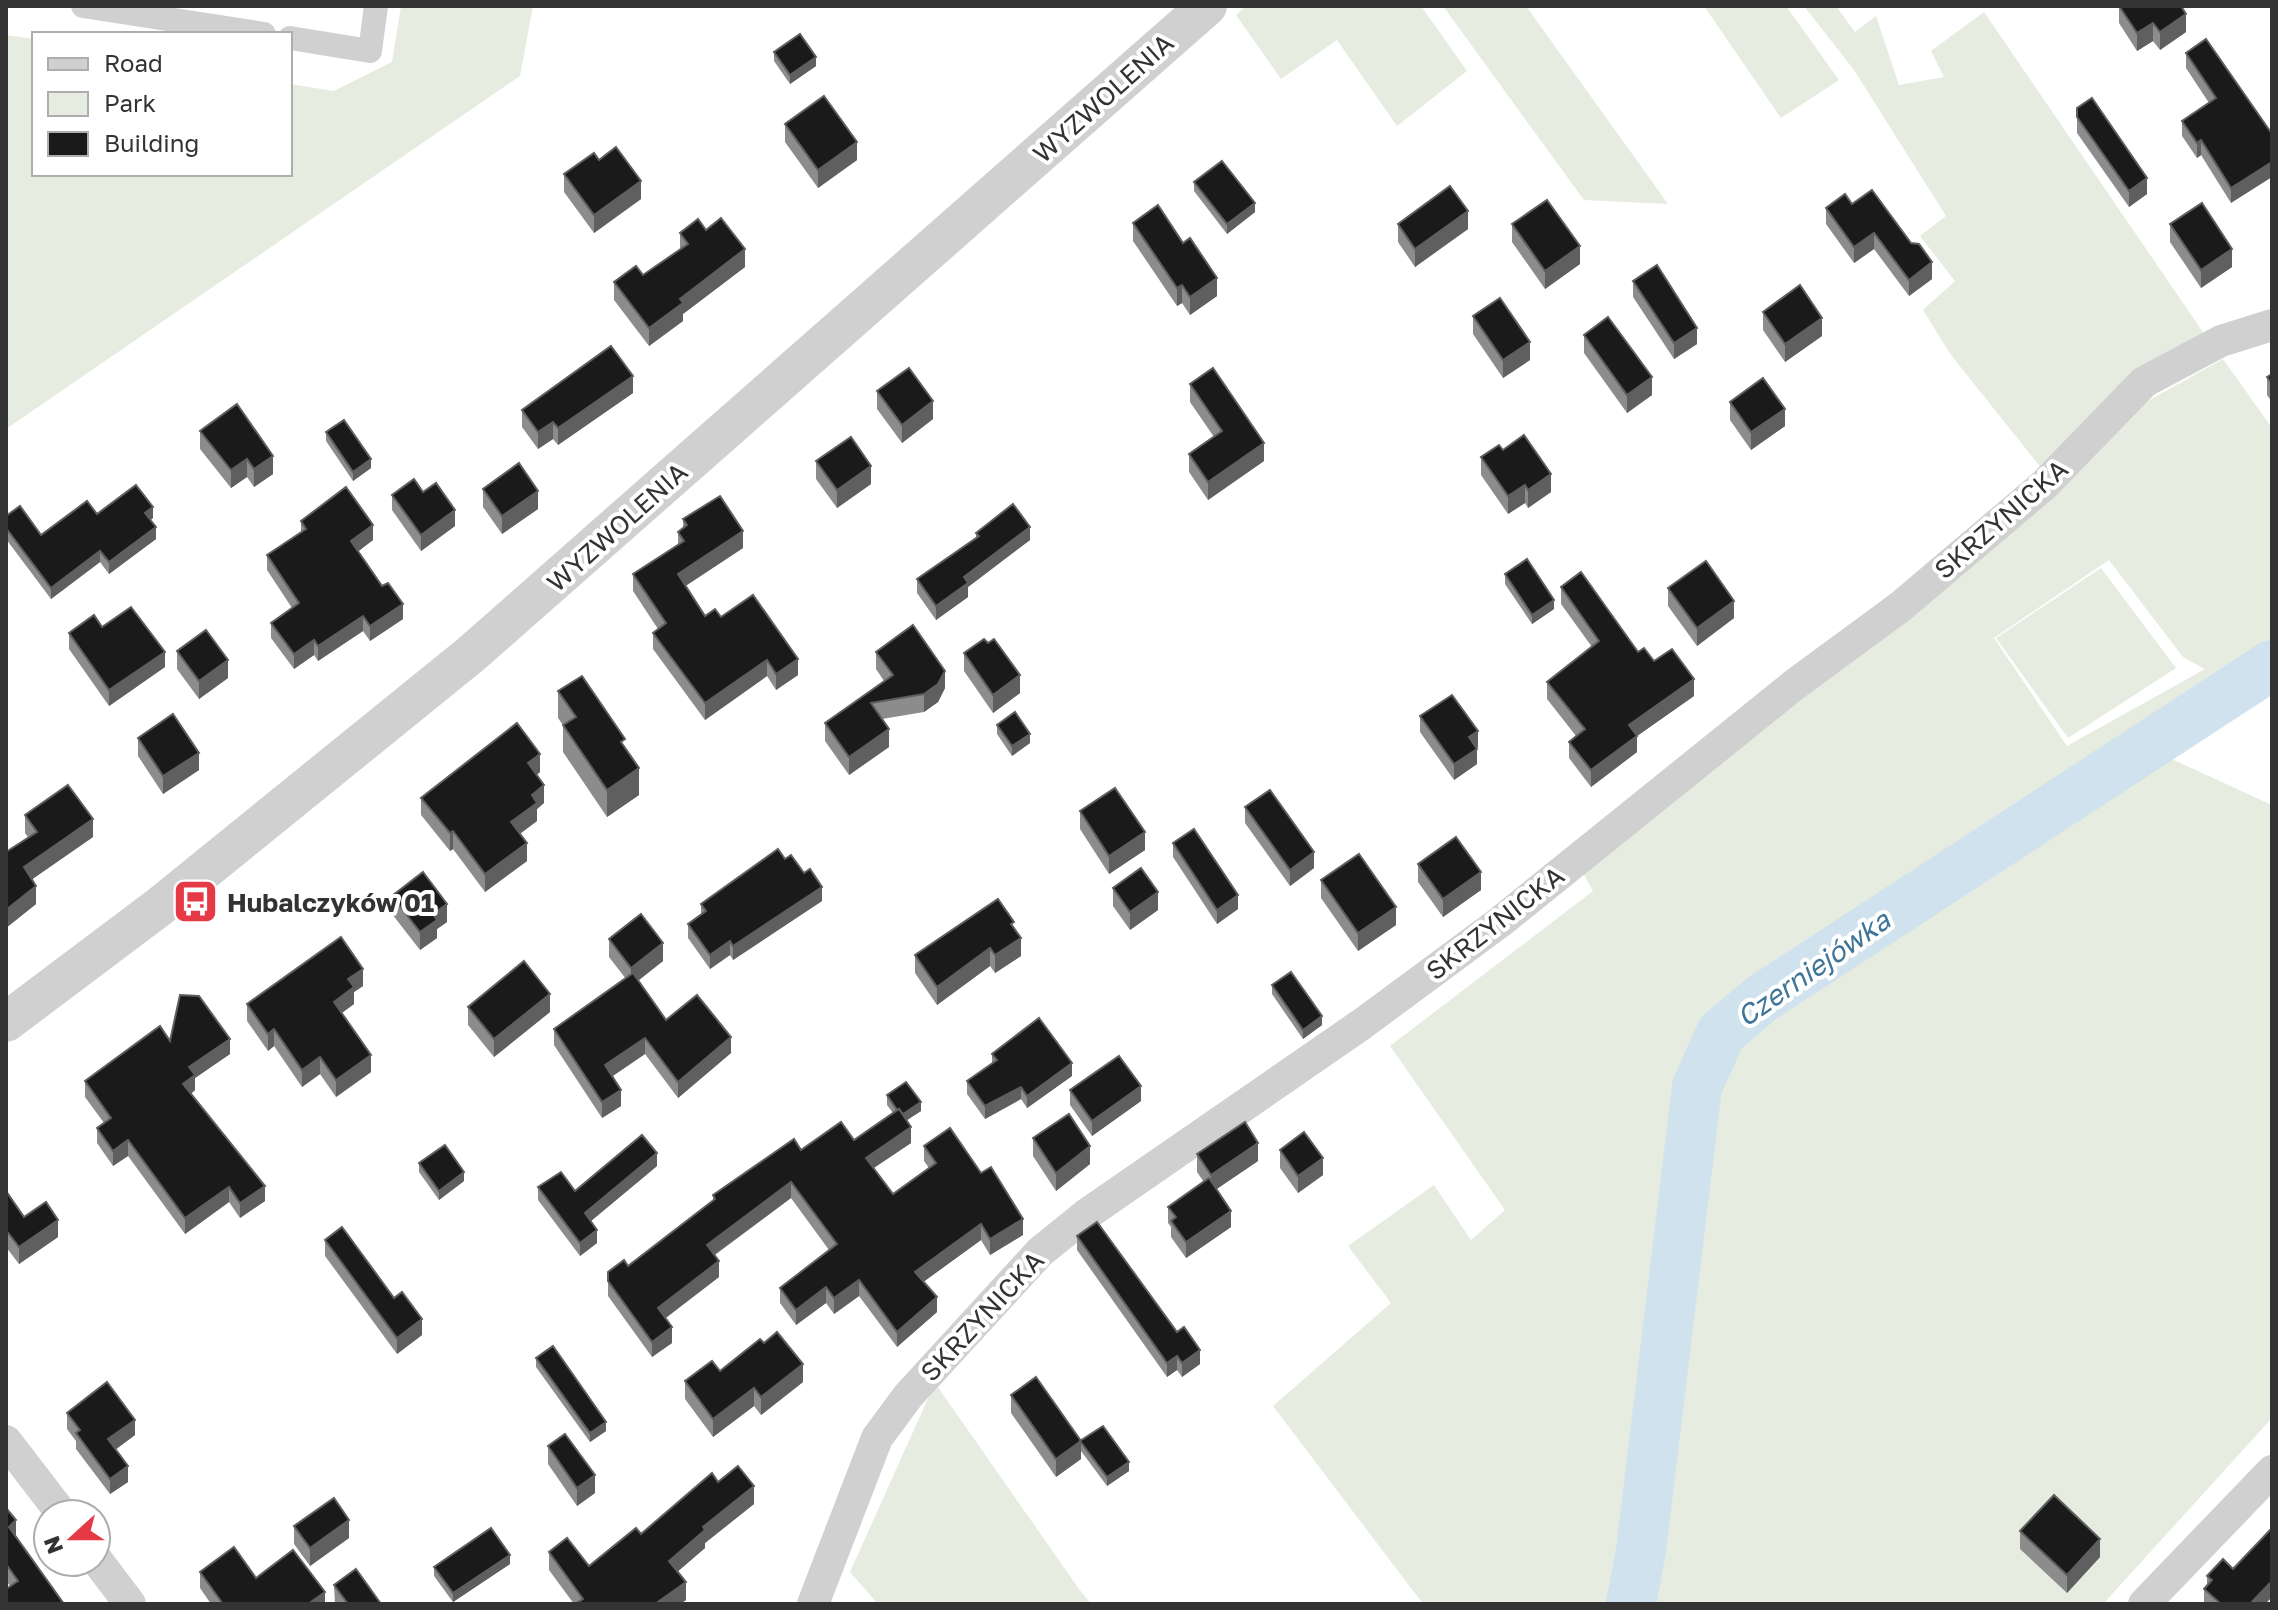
<svg xmlns="http://www.w3.org/2000/svg" width="2278" height="1610" font-family="'Golos Text',sans-serif">
	<style>
		.green { fill: #e6ecdf; fill-rule: evenodd }
		.lines { fill: none; stroke-linecap: round; stroke-linejoin: round }
		.river { stroke: #cfe2ee; stroke-width: 50 }
		.pedestrian { stroke: #d0d0d0; stroke-width: 24 }
		.minor { stroke: #d0d0d0; stroke-width: 32 }
		.tertiary { stroke: #d0d0d0; stroke-width: 40 }
		.wall { fill: #8c8c8c }
		.shaded-wall { fill: #5f5f5f }
		.building { fill: #1a1a1a; stroke: #5f5f5f; stroke-width: 2 }
		.labels { text-anchor: middle; dominant-baseline: central; stroke-width: 8; stroke-linejoin: round; paint-order: stroke }
		.street-label { font-size: 26px; fill: #333; stroke: #fff }
		.poi-label { font-size: 26px; font-weight: bold; fill: #333; stroke: #fff; text-anchor: start }
		.water-label { font-size: 28px; font-style: italic; fill: #3f7597; stroke: #fff }
	</style>
	<rect width="100%" height="100%" fill="#fff"/>
	<g class="green">
		<path d="M401 6H533L520 76 6 429V35L34 39V174H290V84L334 91 392 62Z"/>
		<path d="M1246 6H1421L1467 71 1397 126 1337 40 1281 79 1236 15Z"/>
		<path d="M1443 6H1526L1668 204 1584 200Z"/>
		<path d="M1704 6H1786L1839 80 1781 118Z"/>
		<path d="M1804 6H1836L1855 32 1876 16 1899 85 1944 77 1931 51 1984 12 2209 341 2042 469 1951 355 1923 310 1955 281 1920 236 1946 216 1854 70Z"/>
		<path d="M2223 359 2272 428V691L2165 756 2272 805V1418L2103 1604H1423L1273 1406 1391 1303 1348 1246 1434 1185 1471 1240 1505 1210 1390 1046 1593 891 1583 873 2128 412ZM2109 560 2183 657 2205 669 2067 746 1994 638Z"/>
		<path d="M2101 568 2176 668 2068 738 1996 638Z"/>
		<path d="M935 1383 1079 1589 1091 1604H878L850 1572Z"/>
	</g>
	<g class="lines">
		<path class="river" d="M1631 1604 1641 1550 1697 1087 1721 1033 1761 999 2272 665"/>
		<g class="pedestrian">
			<path d="M83 6 264 34"/>
			<path d="M290 38 370 51 376 6"/>
		</g>
		<g class="minor">
			<path d="M6 1441 62 1514"/>
			<path d="M96 1559 130 1604"/>
			<path d="M813 1604 877 1438 908 1396 1040 1252 1087 1214 1362 1024 1500 922 1794 685 1900 607 2044 485 2144 382 2221 341 2272 325"/>
			<path d="M2144 1604 2272 1471"/>
		</g>
		<path class="tertiary" d="M6 1022 159 907 470 655 1207 6"/>
	</g>
	<g class="wall">
		<path d="M2119 6 2186 32 2160 50 2153 41 2137 51 2119 23Z"/>
		<path d="M774 52 816 66 790 84 774 61Z"/>
		<path d="M2186 53 2272 134 2231 203 2201 155 2197 158 2182 136V121L2209 103 2186 68Z"/>
		<path d="M2077 108 2147 194 2129 207 2077 133Z"/>
		<path d="M785 124 857 160 818 188 785 142Z"/>
		<path d="M599 160 641 199 594 233 564 192V174Z"/>
		<path d="M1194 182 1255 212 1227 234 1194 191Z"/>
		<path d="M1852 204 1932 279 1909 296 1874 249 1854 263 1826 224V208Z"/>
		<path d="M1133 223 1183 243 1217 296 1190 315 1182 303 1177 306 1133 241Z"/>
		<path d="M1398 224 1468 229 1415 267 1398 242Z"/>
		<path d="M1512 224 1580 264 1545 289 1512 242Z"/>
		<path d="M2170 224 2232 267 2201 288 2170 242Z"/>
		<path d="M706 230 745 267 683 314V321L649 346 614 300V282L643 275 680 250V233Z"/>
		<path d="M1633 281 1697 344 1674 359 1633 297Z"/>
		<path d="M1763 312 1822 336 1785 362 1763 330Z"/>
		<path d="M1473 316 1530 360 1503 378 1473 334Z"/>
		<path d="M1584 335 1652 395 1627 413 1584 353Z"/>
		<path d="M2272 374V402L2267 395V377Z"/>
		<path d="M1190 384 1264 461 1208 500 1189 472V454L1214 437 1190 402Z"/>
		<path d="M877 391 933 419 902 443 877 409Z"/>
		<path d="M633 393 558 445 553 439 538 449 522 427V410Z"/>
		<path d="M1730 402 1785 426 1751 450 1730 420Z"/>
		<path d="M200 431 273 474 254 487 247 477 231 488 200 449Z"/>
		<path d="M326 432 371 468 353 481 326 441Z"/>
		<path d="M1503 450 1551 492 1528 508 1525 503 1508 514 1481 475V457Z"/>
		<path d="M816 461 871 484 837 508 816 479Z"/>
		<path d="M483 489 538 509 502 534 483 507Z"/>
		<path d="M423 492 455 526 421 551 392 510V495Z"/>
		<path d="M97 514 153 518 150 520 156 539 109 574 100 562 51 599 6 539V516L41 535Z"/>
		<path d="M683 519 743 548 685 586 705 616 721 617 798 675 776 690 767 676 705 720 653 649V633L658 629 633 591V574L678 545V532L683 528Z"/>
		<path d="M301 521 373 540 358 551 403 619 370 641 363 631 318 661 314 655 294 669 271 638V623L292 608 267 570V555L301 533Z"/>
		<path d="M976 533 1030 540 968 587V597L936 620 917 593V579L976 538Z"/>
		<path d="M1505 574 1554 609 1532 624 1505 584Z"/>
		<path d="M1561 587 1638 652 1654 661 1694 696 1637 736V752L1591 787 1569 758V742L1576 736 1547 699V682L1592 647 1561 604Z"/>
		<path d="M1668 588 1734 618 1697 646 1668 606Z"/>
		<path d="M102 627 165 667 109 706 69 649V633Z"/>
		<path d="M177 651 228 678 199 699 177 669Z"/>
		<path d="M876 652 945 688 938 702 924 712 882 719 889 747 849 775 825 741V723L884 681 876 669Z"/>
		<path d="M964 653 1020 693 993 713 964 671Z"/>
		<path d="M558 691 625 748 639 795 607 817 563 752V725L558 718Z"/>
		<path d="M1420 716 1478 747 1476 748 1477 764 1454 780 1420 732Z"/>
		<path d="M997 725 1030 743 1012 756 997 734Z"/>
		<path d="M138 738 199 770 163 794 138 756Z"/>
		<path d="M540 772 537 775 544 803 537 809V821L520 834 527 861 485 892 453 849 450 851 421 815V798Z"/>
		<path d="M1245 807 1314 868 1290 886 1245 823Z"/>
		<path d="M1080 811 1145 850 1109 874 1080 829Z"/>
		<path d="M25 815 93 837 32 879 36 904 6 928V852L28 837 25 833Z"/>
		<path d="M1173 843 1238 909 1217 924 1173 857Z"/>
		<path d="M785 859 822 901 733 960 730 955 710 969 688 938V924L701 914V904Z"/>
		<path d="M1418 864 1481 890 1443 917 1418 882Z"/>
		<path d="M1321 880 1396 925 1358 951 1321 898Z"/>
		<path d="M1113 888 1158 910 1130 930 1113 906Z"/>
		<path d="M392 896 447 922 437 929V938L420 950 392 914Z"/>
		<path d="M1014 927 1021 956 995 973 990 966 937 1005 915 973V955Z"/>
		<path d="M609 939 663 961 638 981 666 1020 731 1053 678 1098 645 1054 613 1076 621 1106 602 1118 554 1045V1029L626 979 609 957Z"/>
		<path d="M1272 985 1322 1025 1303 1039 1272 994Z"/>
		<path d="M363 986 354 992V1004L341 1013 371 1072 336 1097 320 1074 302 1087 274 1046 268 1051 247 1021V1004Z"/>
		<path d="M468 1007 550 1012 494 1057 468 1025Z"/>
		<path d="M170 1041 230 1054 195 1078V1090L191 1094 265 1201 240 1218 229 1202 185 1234 128 1156 113 1166 97 1143V1128L104 1123 85 1097V1081Z"/>
		<path d="M992 1054 1072 1076 1027 1108 1021 1099 985 1119 967 1094V1081L992 1064Z"/>
		<path d="M1070 1090 1141 1101 1092 1136 1070 1105Z"/>
		<path d="M887 1095 921 1111 907 1120 911 1143 874 1168 893 1194 929 1168 924 1161V1146L1023 1235 990 1255 981 1240 923 1282 937 1312 897 1347 859 1296 834 1314 826 1303 796 1325 780 1303V1288L829 1250 791 1198 715 1255 719 1277 665 1318 672 1343 652 1357 608 1296V1272L628 1266 713 1201V1195L801 1150 854 1140 893 1113 887 1105Z"/>
		<path d="M1033 1138 1090 1164 1056 1191 1033 1156Z"/>
		<path d="M1280 1150 1323 1175 1298 1193 1280 1168Z"/>
		<path d="M1197 1154 1258 1161 1216 1189 1231 1227 1186 1258 1171 1237V1227L1168 1223V1207L1204 1182 1197 1172Z"/>
		<path d="M419 1163 464 1181 439 1200 419 1172Z"/>
		<path d="M657 1166 591 1221 597 1243 580 1256 538 1200V1187L575 1191Z"/>
		<path d="M6 1191 24 1217 58 1237 19 1264 6 1247Z"/>
		<path d="M1077 1236 1200 1364 1182 1377 1177 1370 1167 1377 1077 1250Z"/>
		<path d="M325 1240 422 1335 397 1354 325 1256Z"/>
		<path d="M536 1358 606 1431 590 1442 536 1367Z"/>
		<path d="M720 1371 803 1382 761 1415 754 1406 713 1437 685 1399V1381Z"/>
		<path d="M1011 1395 1080 1441 1129 1471 1107 1486 1081 1451V1459L1056 1477 1011 1413Z"/>
		<path d="M67 1413 135 1435 115 1450 128 1482 110 1494 76 1449V1441L67 1429Z"/>
		<path d="M548 1446 595 1493 577 1506 548 1464Z"/>
		<path d="M718 1482 754 1504 705 1543V1548L677 1572 686 1600 680 1604H574L549 1570V1552L589 1566 641 1534Z"/>
		<path d="M6 1508 16 1538 64 1604 10 1586 6 1581Z"/>
		<path d="M294 1526 349 1538 310 1566 294 1544Z"/>
		<path d="M2020 1531 2100 1557 2067 1593 2020 1549Z"/>
		<path d="M510 1564 453 1602 434 1576V1567Z"/>
		<path d="M2233 1569 2272 1597 2265 1604H2204V1589L2207 1585V1576Z"/>
		<path d="M200 1572 256 1578 325 1604H211L200 1588Z"/>
		<path d="M334 1585 381 1604H335Z"/>
	</g>
	<g class="shaded-wall">
		<path d="M2186 14V32L2160 50V32Z"/>
		<path d="M2153 23V41L2137 51V33Z"/>
		<path d="M816 57V66L790 84V75Z"/>
		<path d="M2201 140V155L2197 158V143Z"/>
		<path d="M857 142V160L818 188V170Z"/>
		<path d="M2272 162V177L2231 203V188Z"/>
		<path d="M2147 178V194L2129 207V191Z"/>
		<path d="M641 181V199L594 233V215Z"/>
		<path d="M1255 203V212L1227 234V224Z"/>
		<path d="M1468 211V229L1415 267V249Z"/>
		<path d="M1874 233V249L1854 263V247Z"/>
		<path d="M1580 246V264L1545 289V271Z"/>
		<path d="M745 249V267L683 314V321L649 346V328L680 299Z"/>
		<path d="M2232 249V267L2201 288V270Z"/>
		<path d="M1932 262V279L1909 296V280Z"/>
		<path d="M1217 278V296L1190 315V297Z"/>
		<path d="M1182 285V303L1177 306V288Z"/>
		<path d="M1822 318V336L1785 362V344Z"/>
		<path d="M1697 328V344L1674 359V343Z"/>
		<path d="M1530 342V360L1503 378V360Z"/>
		<path d="M633 376V393L558 445V428Z"/>
		<path d="M1652 377V395L1627 413V395Z"/>
		<path d="M933 401V419L902 443V425Z"/>
		<path d="M1785 409V426L1751 450V432Z"/>
		<path d="M553 422V439L538 449V432Z"/>
		<path d="M1264 443V461L1208 500V482Z"/>
		<path d="M273 456V474L254 487V469Z"/>
		<path d="M247 459V477L231 488V470Z"/>
		<path d="M371 459V468L353 481V472Z"/>
		<path d="M871 466V484L837 508V490Z"/>
		<path d="M1551 474V492L1528 508V490Z"/>
		<path d="M1525 485V503L1508 514V496Z"/>
		<path d="M538 491V509L502 534V516Z"/>
		<path d="M153 507V518L145 525V513Z"/>
		<path d="M455 510V526L421 551V535Z"/>
		<path d="M373 525V540L351 557V541Z"/>
		<path d="M156 527V539L109 574V562Z"/>
		<path d="M1030 527V540L968 587V597L936 620V606L964 577Z"/>
		<path d="M743 531V548L678 591V574Z"/>
		<path d="M100 551V562L51 599V588Z"/>
		<path d="M1554 600V609L1532 624V615Z"/>
		<path d="M1734 601V618L1697 646V628Z"/>
		<path d="M403 604V619L370 641V626Z"/>
		<path d="M363 616V631L318 661V646Z"/>
		<path d="M314 640V655L294 669V654Z"/>
		<path d="M165 652V667L109 706V690Z"/>
		<path d="M798 659V675L776 690V674Z"/>
		<path d="M228 660V678L199 699V681Z"/>
		<path d="M767 660V676L705 720V703Z"/>
		<path d="M945 671V688L938 702 924 712V694Z"/>
		<path d="M1020 675V693L993 713V695Z"/>
		<path d="M1694 679V696L1637 736V752L1591 787V770L1629 725Z"/>
		<path d="M889 729V747L849 775V757Z"/>
		<path d="M1478 731V747L1469 753V737Z"/>
		<path d="M1030 734V743L1012 756V746Z"/>
		<path d="M1477 749V764L1454 780V764Z"/>
		<path d="M199 753V770L163 794V776Z"/>
		<path d="M540 754V772L528 781V763Z"/>
		<path d="M639 768V795L607 817V790Z"/>
		<path d="M544 785V803L537 809V821L511 840V822L532 795Z"/>
		<path d="M93 819V837L24 885V867Z"/>
		<path d="M453 831V849L450 851V833Z"/>
		<path d="M1145 832V850L1109 874V856Z"/>
		<path d="M527 843V861L485 892V874Z"/>
		<path d="M1314 852V868L1290 886V870Z"/>
		<path d="M1481 872V890L1443 917V899Z"/>
		<path d="M36 886V904L6 928V910Z"/>
		<path d="M822 887V901L733 960V946Z"/>
		<path d="M1158 892V910L1130 930V912Z"/>
		<path d="M1238 895V909L1217 924V910Z"/>
		<path d="M447 904V922L437 929V938L420 950V932L433 914Z"/>
		<path d="M1396 907V925L1358 951V933Z"/>
		<path d="M1021 938V956L995 973V955Z"/>
		<path d="M730 941V955L710 969V955Z"/>
		<path d="M663 943V961L631 986V968Z"/>
		<path d="M990 948V966L937 1005V987Z"/>
		<path d="M363 969V986L354 992V1004L334 1019V1002L348 979Z"/>
		<path d="M550 994V1012L494 1057V1039Z"/>
		<path d="M1322 1016V1025L1303 1039V1030Z"/>
		<path d="M274 1029V1046L268 1051V1034Z"/>
		<path d="M731 1037V1053L678 1098V1082Z"/>
		<path d="M645 1038V1054L605 1081V1065Z"/>
		<path d="M230 1039V1054L195 1078V1090L183 1100V1084L189 1067Z"/>
		<path d="M371 1055V1072L336 1097V1080Z"/>
		<path d="M320 1057V1074L302 1087V1070Z"/>
		<path d="M1072 1063V1076L1027 1108V1096Z"/>
		<path d="M1141 1086V1101L1092 1136V1121Z"/>
		<path d="M1021 1087V1099L985 1119V1106Z"/>
		<path d="M621 1090V1106L602 1118V1102Z"/>
		<path d="M921 1102V1111L901 1124V1115Z"/>
		<path d="M911 1127V1143L866 1173V1158Z"/>
		<path d="M128 1140V1156L113 1166V1151Z"/>
		<path d="M1258 1143V1161L1211 1193V1175Z"/>
		<path d="M1090 1146V1164L1056 1191V1173Z"/>
		<path d="M657 1153V1166L585 1226V1213Z"/>
		<path d="M1323 1158V1175L1298 1193V1176Z"/>
		<path d="M464 1172V1181L439 1200V1191Z"/>
		<path d="M791 1182V1198L707 1260V1245Z"/>
		<path d="M265 1186V1201L240 1218V1203Z"/>
		<path d="M229 1187V1202L185 1234V1218Z"/>
		<path d="M1231 1211V1227L1186 1258V1242Z"/>
		<path d="M1023 1219V1235L990 1255V1239Z"/>
		<path d="M58 1220V1237L19 1264V1247Z"/>
		<path d="M981 1224V1240L915 1288V1272Z"/>
		<path d="M597 1230V1243L580 1256V1243Z"/>
		<path d="M719 1261V1277L658 1324V1308Z"/>
		<path d="M859 1280V1296L834 1314V1298Z"/>
		<path d="M826 1287V1303L796 1325V1310Z"/>
		<path d="M937 1297V1312L897 1347V1332Z"/>
		<path d="M422 1319V1335L397 1354V1338Z"/>
		<path d="M672 1327V1343L652 1357V1342Z"/>
		<path d="M1200 1350V1364L1182 1377V1363Z"/>
		<path d="M1177 1356V1370L1167 1377V1363Z"/>
		<path d="M803 1364V1382L761 1415V1397Z"/>
		<path d="M754 1388V1406L713 1437V1419Z"/>
		<path d="M135 1420V1435L108 1455V1439Z"/>
		<path d="M606 1422V1431L590 1442V1433Z"/>
		<path d="M1081 1441V1459L1056 1477V1459Z"/>
		<path d="M1129 1462V1471L1107 1486V1477Z"/>
		<path d="M128 1466V1482L110 1494V1479Z"/>
		<path d="M595 1475V1493L577 1506V1488Z"/>
		<path d="M754 1486V1504L705 1543V1548L669 1579V1561L703 1527Z"/>
		<path d="M16 1520V1537L9 1527Z"/>
		<path d="M349 1520V1538L310 1566V1548Z"/>
		<path d="M2100 1539V1557L2067 1593V1575Z"/>
		<path d="M510 1555V1564L453 1602V1593Z"/>
		<path d="M2272 1581V1597L2265 1604H2250Z"/>
		<path d="M686 1582V1600L680 1604H655Z"/>
		<path d="M325 1592V1604H308Z"/>
	</g>
	<g class="building">
		<path d="M2119 6H2181L2186 14 2160 32 2153 23 2137 33Z"/>
		<path d="M800 34 816 57 790 75 774 52Z"/>
		<path d="M2206 39 2272 134V162L2231 188 2201 140 2197 143 2182 121 2216 98 2186 53Z"/>
		<path d="M824 96 857 142 818 170 785 124Z"/>
		<path d="M2092 98 2147 178 2129 191 2077 117V108Z"/>
		<path d="M616 147 641 181 594 215 564 174 594 153 599 160Z"/>
		<path d="M1222 161 1255 203 1227 224 1194 182Z"/>
		<path d="M1450 186 1468 211 1415 249 1398 224Z"/>
		<path d="M1872 190 1911 243 1919 244 1932 262 1909 280 1874 233 1854 247 1826 208 1845 194 1852 204Z"/>
		<path d="M1547 200 1580 246 1545 271 1512 224Z"/>
		<path d="M2202 203 2232 249 2201 270 2170 224Z"/>
		<path d="M1158 205 1183 243 1190 238 1217 278 1190 297 1182 285 1177 288 1133 223Z"/>
		<path d="M721 218 745 249 680 299 683 303 649 328 614 282 636 266 643 275 688 244 680 233 698 219 706 230Z"/>
		<path d="M1657 265 1697 328 1674 343 1633 281Z"/>
		<path d="M1800 285 1822 318 1785 344 1763 312Z"/>
		<path d="M1500 298 1530 342 1503 360 1473 316Z"/>
		<path d="M1608 317 1652 377 1627 395 1584 335Z"/>
		<path d="M611 346 633 376 558 428 553 422 538 432 522 410Z"/>
		<path d="M909 368 933 401 902 425 877 391Z"/>
		<path d="M1213 368 1264 443 1208 482 1189 454 1222 431 1190 384Z"/>
		<path d="M2272 374V384L2267 377Z"/>
		<path d="M1763 378 1785 409 1751 432 1730 402Z"/>
		<path d="M237 404 273 456 254 469 247 459 231 470 200 431Z"/>
		<path d="M344 420 371 459 353 472 326 432Z"/>
		<path d="M1524 435 1551 474 1528 490 1525 485 1508 496 1481 457 1499 445 1503 450Z"/>
		<path d="M851 437 871 466 837 490 816 461Z"/>
		<path d="M519 463 538 491 502 516 483 489Z"/>
		<path d="M414 479 423 492 436 483 455 510 421 535 392 495Z"/>
		<path d="M136 485 153 507 145 513 156 527 109 562 100 551 51 588 6 528V516L20 506 41 535 87 501 97 514Z"/>
		<path d="M346 487 373 525 351 541 382 586 388 583 403 604 370 626 363 616 318 646 314 640 294 654 271 623 299 603 267 555 306 529 301 521Z"/>
		<path d="M720 496 743 531 678 574 705 616 715 609 721 617 753 595 798 659 776 674 767 660 705 703 653 633 666 623 633 574 684 541 678 532 687 525 683 519Z"/>
		<path d="M1013 504 1030 527 964 577 968 583 936 606 917 579 979 536 976 533Z"/>
		<path d="M1527 559 1554 600 1532 615 1505 574Z"/>
		<path d="M1706 561 1734 601 1697 628 1668 588Z"/>
		<path d="M1581 572 1638 652 1644 648 1654 661 1672 649 1694 679 1629 725 1637 736 1591 770 1569 742 1585 729 1547 682 1599 641 1561 587Z"/>
		<path d="M131 607 165 652 109 690 69 633 94 615 102 627Z"/>
		<path d="M913 625 945 671 938 684 924 694 871 703 889 729 849 757 825 723 893 675 876 652Z"/>
		<path d="M206 630 228 660 199 681 177 651Z"/>
		<path d="M984 639 988 643 994 639 1020 675 993 695 964 653Z"/>
		<path d="M582 676 625 739 621 742 639 768 607 790 563 725 576 717 558 691Z"/>
		<path d="M1452 695 1478 731 1469 737 1477 749 1454 764 1420 716Z"/>
		<path d="M1015 712 1030 734 1012 746 997 725Z"/>
		<path d="M173 714 199 753 163 776 138 738Z"/>
		<path d="M517 723 540 754 528 763 544 785 532 795 537 803 511 822 527 843 485 874 453 831 450 833 421 798Z"/>
		<path d="M68 785 93 819 24 867 36 886 6 910V852L37 832 25 815Z"/>
		<path d="M1115 788 1145 832 1109 856 1080 811Z"/>
		<path d="M1270 790 1314 852 1290 870 1245 807Z"/>
		<path d="M1194 829 1238 895 1217 910 1173 843Z"/>
		<path d="M1456 837 1481 872 1443 899 1418 864Z"/>
		<path d="M778 849 785 859 791 855 804 873 810 869 822 887 733 946 730 941 710 955 688 924 706 911 701 904Z"/>
		<path d="M1359 854 1396 907 1358 933 1321 880Z"/>
		<path d="M1141 868 1158 892 1130 912 1113 888Z"/>
		<path d="M423 872 447 904 433 914 437 920 420 932 392 896Z"/>
		<path d="M998 899 1014 922 1011 924 1021 938 995 955 990 948 937 987 915 955Z"/>
		<path d="M641 914 663 943 631 968 609 939Z"/>
		<path d="M341 937 363 969 348 979 354 987 334 1002 371 1055 336 1080 320 1057 302 1070 274 1029 268 1034 247 1004Z"/>
		<path d="M524 961 550 994 494 1039 468 1007Z"/>
		<path d="M1291 972 1322 1016 1303 1030 1272 985Z"/>
		<path d="M633 973 666 1020 697 995 731 1037 678 1082 645 1038 605 1065 621 1090 602 1102 554 1029Z"/>
		<path d="M180 995 199 996 230 1039 189 1067 195 1075 183 1084 265 1186 240 1203 229 1187 185 1218 128 1140 113 1151 97 1128 111 1118 85 1081 160 1026 170 1041Z"/>
		<path d="M1039 1018 1072 1063 1027 1096 1021 1087 985 1106 967 1081 997 1060 992 1054Z"/>
		<path d="M1119 1056 1141 1086 1092 1121 1070 1090Z"/>
		<path d="M906 1082 921 1102 903 1114 899 1109 897 1110 887 1095Z"/>
		<path d="M899 1109 911 1127 866 1158 893 1194 936 1163 924 1146 950 1128 981 1173 991 1167 1023 1219 990 1239 981 1224 915 1272 937 1297 897 1332 859 1280 834 1298 826 1287 796 1310 780 1288 837 1244 791 1182 707 1245 719 1261 658 1308 672 1327 652 1342 608 1281V1272L624 1260 628 1266 715 1199 713 1195 794 1139 801 1150 841 1122 854 1140Z"/>
		<path d="M1069 1114 1090 1146 1056 1173 1033 1138Z"/>
		<path d="M1245 1122 1258 1143 1211 1175 1197 1154Z"/>
		<path d="M1304 1132 1323 1158 1298 1176 1280 1150Z"/>
		<path d="M642 1135 657 1153 585 1213 597 1230 580 1243 538 1187 561 1172 575 1191Z"/>
		<path d="M445 1145 464 1172 439 1191 419 1163Z"/>
		<path d="M1209 1178 1231 1211 1186 1242 1171 1221 1176 1217 1168 1207Z"/>
		<path d="M6 1191 24 1217 46 1202 58 1220 19 1247 6 1230Z"/>
		<path d="M1097 1222 1177 1332 1184 1327 1200 1350 1182 1363 1177 1356 1167 1363 1077 1236Z"/>
		<path d="M342 1227 394 1298 402 1292 422 1319 397 1338 325 1240Z"/>
		<path d="M777 1332 803 1364 761 1397 754 1388 713 1419 685 1381 712 1361 720 1371 760 1339 764 1343Z"/>
		<path d="M553 1346 606 1422 590 1433 536 1358Z"/>
		<path d="M1036 1377 1081 1441 1056 1459 1011 1395Z"/>
		<path d="M107 1382 135 1420 108 1439 128 1466 110 1479 76 1433 80 1430 67 1413Z"/>
		<path d="M1103 1426 1129 1462 1107 1477 1080 1441Z"/>
		<path d="M565 1434 595 1475 577 1488 548 1446Z"/>
		<path d="M738 1466 754 1486 703 1527 705 1530 669 1561 686 1582 655 1604H575L583 1599 549 1552 567 1538 589 1566 636 1528 641 1534 712 1473 718 1482Z"/>
		<path d="M2054 1495 2100 1539 2067 1575 2020 1531Z"/>
		<path d="M334 1498 349 1520 310 1548 294 1526Z"/>
		<path d="M6 1508 16 1520 9 1527 64 1604H6V1589L18 1581 6 1564Z"/>
		<path d="M491 1528 510 1555 453 1593 434 1567Z"/>
		<path d="M2272 1528V1581L2250 1604H2221L2204 1589 2212 1580 2207 1576 2223 1559 2233 1569Z"/>
		<path d="M234 1547 256 1578 293 1550 325 1592 308 1604H223L200 1572Z"/>
		<path d="M356 1569 381 1604H348L334 1585Z"/>
	</g>
	<defs>
		<symbol id="bus-square" viewBox="-11 -11 22 22"><rect x="-9" y="-9" width="18" height="18" rx="4" fill="#e63946" stroke="#fff"/><path d="M-5-6H5V4H4V6H2V4H-2V6H-4V4H-5ZM-3.5-4V0h7V-4ZM-3.5 1.2v1.5H-2V1.2ZM2 1.2v1.5H3.5V1.2Z" fill="#fff"/></symbol>
	</defs>
	<g fill-rule="evenodd">
		<use href="#bus-square" x="170" y="876" width="51" height="51"/>
	</g>
	<g class="labels">
		<g class="street-label">
			<text transform="translate(1103 98) rotate(-42)">WYZWOLENIA</text>
			<text transform="translate(2001 519) rotate(-41)">SKRZYNICKA</text>
			<text transform="translate(617 527) rotate(-42)">WYZWOLENIA</text>
			<text transform="translate(1495 923) rotate(-38)">SKRZYNICKA</text>
			<text transform="translate(982 1316) rotate(-47)">SKRZYNICKA</text>
		</g>
		<g class="poi-label">
			<text x="227" y="902">Hubalczyków 01</text>
		</g>
		<g class="water-label">
			<text transform="translate(1813 968) rotate(-35)">Czerniejówka</text>
		</g>
	</g>
	<rect width="2278" height="1610" fill="none" stroke="#333333" stroke-width="16"/>
	<rect x="32" y="32" width="260" height="144" fill="#ffffff" stroke="#adadad" stroke-width="2"/>
	<rect x="48" y="58" width="40" height="12" fill="#d0d0d0" stroke="#adadad" stroke-width="2"/>
	<text x="104" y="72" font-size="24" fill="#333333">Road</text>
	<rect x="48" y="92" width="40" height="24" fill="#e6ecdf" stroke="#adadad" stroke-width="2"/>
	<text x="104" y="112" font-size="24" fill="#333333">Park</text>
	<rect x="48" y="132" width="40" height="24" fill="#1a1a1a" stroke="#adadad" stroke-width="2"/>
	<text x="104" y="152" font-size="24" fill="#333333">Building</text>
	<g transform="translate(72 1538) rotate(249)"><circle r="38" fill="#ffffff" stroke="#adadad" stroke-width="2"/>
	<path d="M0-6L14 30L0 20L-14 30Z" fill="#e63946"/>
	<text y="-12" font-size="22" font-weight="bold" text-anchor="middle" fill="#333333">N</text>
	</g>
</svg>
